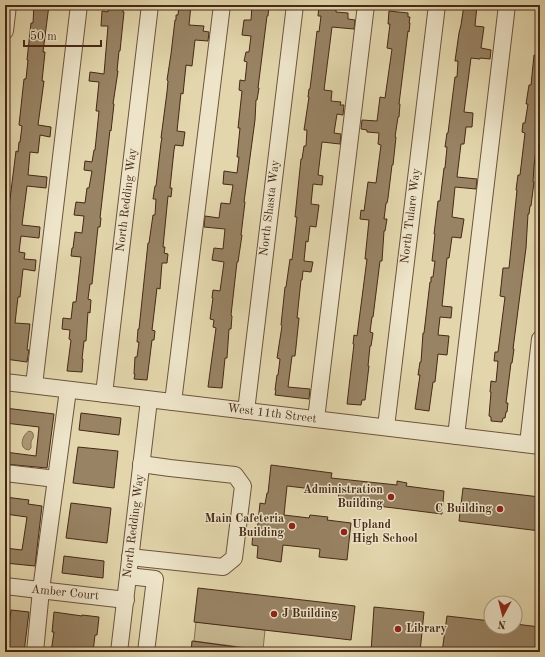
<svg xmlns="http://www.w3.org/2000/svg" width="545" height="657" font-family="'Old Standard TT',serif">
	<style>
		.green { fill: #c8b992; stroke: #877154 }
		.water { fill: #ae9b79; stroke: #846d51 }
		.building { fill: #988364; stroke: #462916 }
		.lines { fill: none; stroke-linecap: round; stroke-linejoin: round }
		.minor-casing { stroke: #6d543c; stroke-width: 18 }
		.minor { stroke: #ede4c9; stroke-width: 16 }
		.poi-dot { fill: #8f2418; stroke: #ede4c9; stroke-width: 1.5 }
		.labels { text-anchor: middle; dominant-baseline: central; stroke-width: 3; stroke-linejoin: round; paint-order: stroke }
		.street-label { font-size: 12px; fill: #462916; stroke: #ede4c9 }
		.poi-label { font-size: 12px; font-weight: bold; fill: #462916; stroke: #ede4c9; text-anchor: end }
	</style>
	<rect width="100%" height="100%" fill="#e3d6ac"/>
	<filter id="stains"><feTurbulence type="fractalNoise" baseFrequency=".005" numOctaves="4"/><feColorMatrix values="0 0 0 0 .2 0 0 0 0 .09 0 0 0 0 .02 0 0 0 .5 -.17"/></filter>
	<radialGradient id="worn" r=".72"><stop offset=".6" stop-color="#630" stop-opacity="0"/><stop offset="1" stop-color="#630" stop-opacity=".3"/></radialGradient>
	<path class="green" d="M196 622 265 630 263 650 194 641Z"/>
	<path class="water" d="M29 431 32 432C36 438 31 438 31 443 31 445 31 446 31 448L29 450C18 449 22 435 29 431Z"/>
	<g class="building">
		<path d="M34 5H49L43 52H45L42 81H44L38 125 51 127 50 137 40 135 38 153 30 152 28 175 47 177 46 188 27 186 22 225 40 227 39 238 21 236 19 252 25 253 24 259 36 260 35 271 23 269 20 297H18L15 323 30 324 27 350H29L27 362 5 359V243L6 237H7L10 215H8L16 151 18 152 19 142H20L22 126 19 125 24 79H26L28 60H27L31 23H33Z"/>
		<path d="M179 5H191L189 25 204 26 203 31 209 32 208 41 195 40 192 66 186 65 183 94 181 93 177 131 185 132 183 146 175 145 174 150 170 188H172L171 197 168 196 163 247H165L164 253 168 254 167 263H162L160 289 157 288 152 330 155 331 154 340H152L147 380 134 379 135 374H134L135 357H137L139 342H137L138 329H139L148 243H149L153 215H155L156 199H153L155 186H156L161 143 162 138H161L167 92 168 81 167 80 171 54 175 20H176V15H178Z"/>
		<path d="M252 5H268L269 6 268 16H267L258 88H259L257 100H256L255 120 244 202H245L241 235H242L238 262H237L231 315 232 316 231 329H229L227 358H225L222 388 208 387 216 328 213 327 214 320 210 319 213 298H212L213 290 220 291 224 262 212 260 214 248 223 249 225 229 204 227 205 216 219 218 221 203 230 204 233 185 223 184 224 171 237 173 239 157H237L240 128H238L242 91 239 90 240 80 245 81 247 62 244 61 246 52H249L251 36 242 35 244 20H251Z"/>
		<path d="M319 5H336V12L348 13V19L355 20 354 29 332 27 324 90 332 91 331 101 341 102 340 105H344L343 115 337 114 334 133 341 134 340 144 322 142 318 175 323 176 322 185 313 184 311 204 319 205 316 227 310 226 308 242 306 241 304 261 313 262 311 272 303 271 302 280H301L297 318H299L296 347 295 356H292L288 387 310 389 309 399 275 395 276 390H275L277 375H278L280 359 277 358 282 326 281 325 285 287H286L290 259 292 260 297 217H295L301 159H302L304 146H306L307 130H304L309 97H308L309 89H310L317 31 319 32 321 16H318Z"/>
		<path d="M464 5H477L475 26 484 27 481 48 491 50 490 59 480 58V59L471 58 464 112 473 113 472 127H466L464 144H461L457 177 477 179 476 189 455 187 452 217 464 219 461 238 452 237 449 258H447L442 306 452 307 451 318 440 317 438 335 449 336 447 355 438 354 435 382H433L429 411 415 409 420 375H418L420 362H421L423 333H424L430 282H431V277H433L435 261H432L435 234H434L438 201H440L444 168H445L447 147H445L447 133H448L455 77H457L458 61H455L459 33 461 25Z"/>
		<path d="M109 6 123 7V12H124L120 51H119L117 71H118L113 104H114L111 131 110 130 100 218H101L100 227H98L92 284H90L88 299 91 300 90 313 88 312 86 341H84L82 359H83L82 372 67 371 71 340 69 339 70 330 62 329 63 318 71 319 73 302H76L81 257 71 256 72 248H73L75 232 82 233 84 216 74 215 76 202 85 203 87 188H89L92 171 84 170 85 161 92 162 94 150H95L99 111H96L99 82 89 81 90 72 104 74 108 26H101L102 11 108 12Z"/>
		<path d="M389 11 408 13V17H410L409 23H410L409 32 408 31 399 104H400L399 117H398L395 137H396L393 165H392L388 198 387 203H386L384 219H387L385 231H384L382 261H380L373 317H372L370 332 373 333 371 346H370L368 366H369L368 374 365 400H362L361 405 347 404 354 344H353L354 335 357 336 367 259H365L369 220 360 219 361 210 364 211 368 182 376 183 381 145 378 144 379 133 367 132V130L361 129 362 120 377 121 380 97 385 98 392 49 387 48 390 24H388Z"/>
		<path d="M534 55 540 56V134H538L534 166 533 182H534L531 206H530L529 214H528L526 248 513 349H514L512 363H511L506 403H508L507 412H506L505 418H503L502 422 491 421V417L489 416 491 392H490L491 381 496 382 498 361H494L495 352H498L505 297 500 296 503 268H509L517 190H516L518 175H520L525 133 522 132 523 123H525L528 104H526L529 85H531Z"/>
		<path d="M5 408 54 414 47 468 5 464V452L36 456 39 427 5 423Z"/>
		<path d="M81 413 121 418 119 435 79 430Z"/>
		<path d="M78 447 118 451 114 488 73 483Z"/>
		<path d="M271 465 332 473 331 478 397 485V481L407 483 406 486 444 491 442 514 338 501 339 492 287 486 284 515 309 518 310 515 328 517 327 520 351 523 347 560 319 557 320 549 283 545 281 562 257 558 258 546 252 545 253 532H257L260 503 265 504 267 493H268Z"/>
		<path d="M463 488 540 497V531L459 521Z"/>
		<path d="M5 497 29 500 28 504 42 506 35 566 5 563V548L22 550 27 517 5 514Z"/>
		<path d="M71 503 111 508 107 543 66 538Z"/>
		<path d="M64 556 104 561 103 578 62 573Z"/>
		<path d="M198 588 355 606 351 640 194 622Z"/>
		<path d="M374 607 424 612 420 652H371Z"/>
		<path d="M11 610 29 612 24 652H6Z"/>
		<path d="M54 612 82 616V615L99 617 97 635H95L93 652H51L54 632H52Z"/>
		<path d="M447 616 491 621V627H515V624L540 627V652H442Z"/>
		<path d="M192 641 236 647 235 652H191Z"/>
	</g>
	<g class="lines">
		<defs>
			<g id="minor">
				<path d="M5 31 8 5"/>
				<path d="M5 382 540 446"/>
				<path d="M34 385 79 5"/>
				<path d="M104 394 150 5"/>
				<path d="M173 402 222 5"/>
				<path d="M246 411 295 5"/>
				<path d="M316 419 366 5"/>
				<path d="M386 427 437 5"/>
				<path d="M456 436 507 5"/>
				<path d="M528 444 540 339"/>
				<path d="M5 473 56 479"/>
				<path d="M130 557 223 567 234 558 243 486 235 475 170 468 141 464"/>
				<path d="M128 576 155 579 146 652"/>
				<path d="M5 586 126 600"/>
				<path d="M35 652 41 590 68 390"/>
				<path d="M119 652 149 400"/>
			</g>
		</defs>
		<use href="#minor" class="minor-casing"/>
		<use href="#minor" class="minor"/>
	</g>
	<g class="poi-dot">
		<circle cx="391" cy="497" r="4"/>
		<circle cx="500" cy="509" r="4"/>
		<circle cx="292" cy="526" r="4"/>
		<circle cx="344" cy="532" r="4"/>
		<circle cx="274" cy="614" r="4"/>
		<circle cx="398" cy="629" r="4"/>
	</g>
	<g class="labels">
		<g class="street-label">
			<text transform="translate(127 200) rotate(-83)">North Redding Way</text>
			<text transform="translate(270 208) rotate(-83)">North Shasta Way</text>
			<text transform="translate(411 216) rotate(-83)">North Tulare Way</text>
			<text transform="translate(272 414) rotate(7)">West 11th Street</text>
			<text transform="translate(134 526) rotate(-83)">North Redding Way</text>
			<text transform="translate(65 593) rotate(6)">Amber Court</text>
		</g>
		<g class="poi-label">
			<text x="383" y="490">Administration<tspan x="383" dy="14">Building</tspan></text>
			<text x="492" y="509">C Building</text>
			<text x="284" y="519">Main Cafeteria<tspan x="284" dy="14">Building</tspan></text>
			<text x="352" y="525" text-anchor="start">Upland<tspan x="352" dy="14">High School</tspan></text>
			<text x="282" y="614" text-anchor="start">J Building</text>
			<text x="406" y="629" text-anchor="start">Library</text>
		</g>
	</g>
	<rect width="545" height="657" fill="none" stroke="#e3d6ac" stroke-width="20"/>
	<rect x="6" y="6" width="533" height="645" fill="none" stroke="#462916" stroke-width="2"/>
	<rect x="10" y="10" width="525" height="637" fill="none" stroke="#462916"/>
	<g transform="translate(503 615) rotate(187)"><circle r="19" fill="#ede4c9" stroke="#aa9981"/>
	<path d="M0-3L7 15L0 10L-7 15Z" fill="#8f2418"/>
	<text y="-6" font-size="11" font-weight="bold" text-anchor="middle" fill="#462916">N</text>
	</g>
	<path d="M24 40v6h77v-6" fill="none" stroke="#462916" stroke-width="2"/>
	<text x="30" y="40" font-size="12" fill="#462916" stroke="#ede4c9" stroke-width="3" paint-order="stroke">50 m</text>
	<rect width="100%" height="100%" filter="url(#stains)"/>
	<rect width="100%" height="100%" fill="url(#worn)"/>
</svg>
